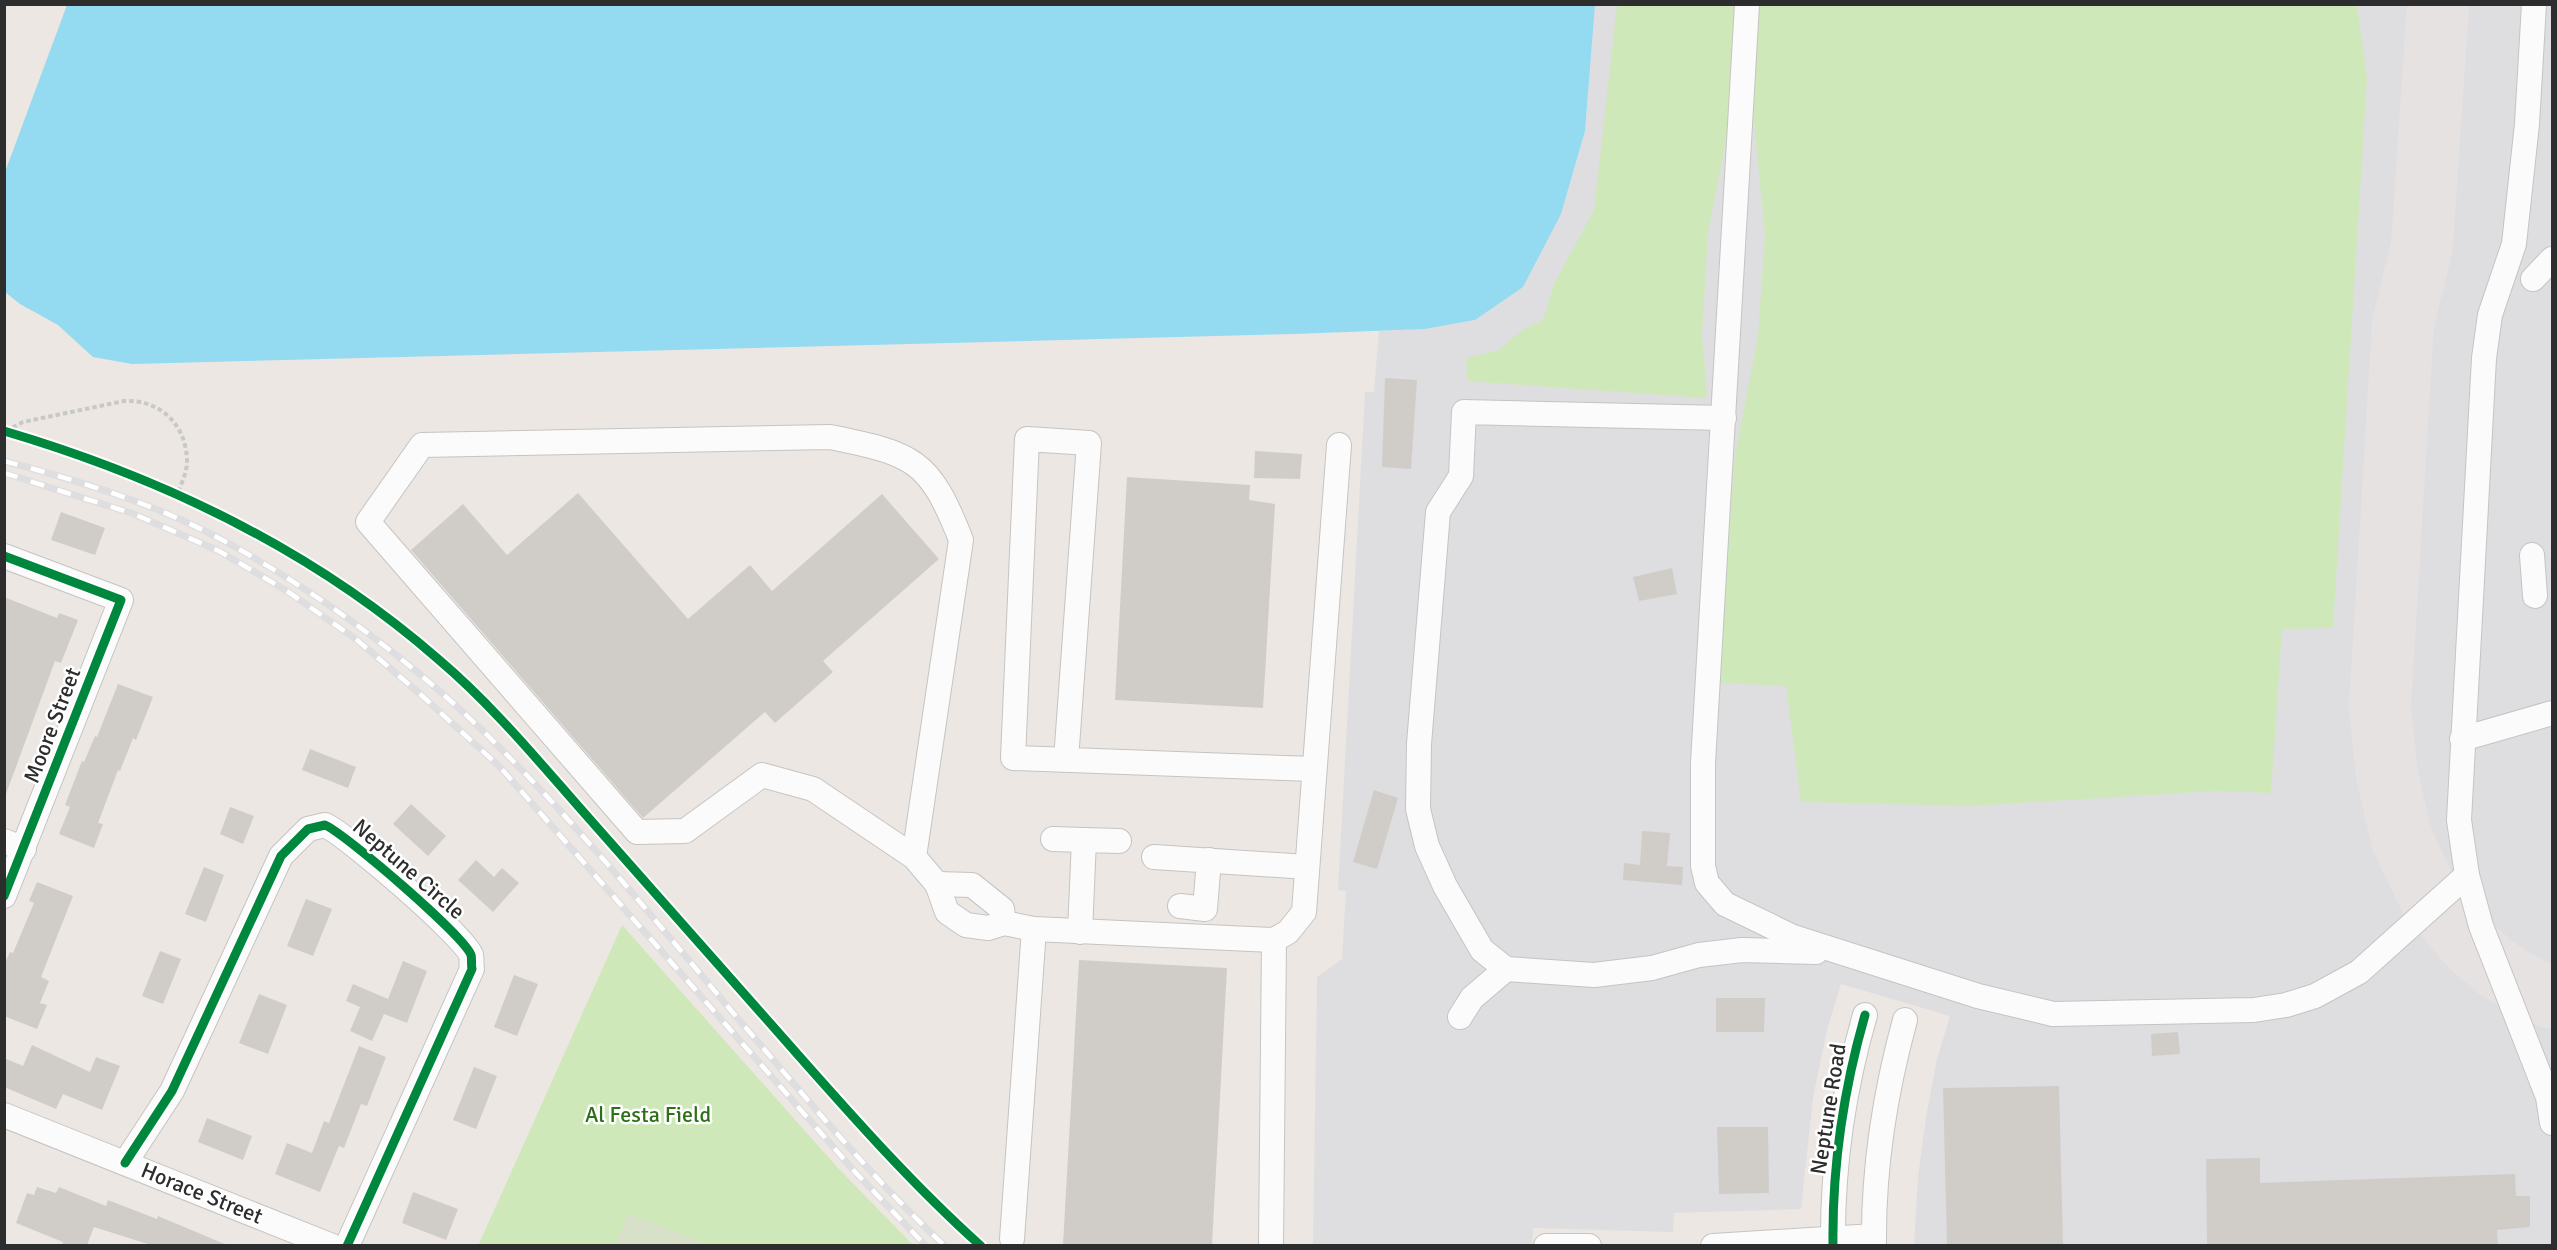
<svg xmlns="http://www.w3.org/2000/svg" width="2557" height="1250" font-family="Signika,sans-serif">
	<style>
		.airport { fill: #dedee1 }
		.green { fill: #cee8ba }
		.cemetery { fill: #d8e0c9 }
		.water { fill: #94daf0 }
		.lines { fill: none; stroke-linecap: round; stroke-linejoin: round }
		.taxiway { stroke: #e5e2e1; stroke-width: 62 }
		.building { fill: #d0cdc9 }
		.minor-casing { stroke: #c5c4c3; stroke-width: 26 }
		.path { stroke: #c8c8c8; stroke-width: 4; stroke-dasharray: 4.5 3; stroke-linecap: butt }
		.minor { stroke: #fcfbfb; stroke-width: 24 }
		.rail-casing { stroke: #dedee0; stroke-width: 7 }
		.rail { stroke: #fff; stroke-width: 4.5; stroke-dasharray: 14; stroke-linecap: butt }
		.cycleway-casing { stroke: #fff; stroke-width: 13 }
		.cycleway { stroke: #00873e; stroke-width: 9 }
		.labels { text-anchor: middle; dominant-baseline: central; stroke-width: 5; stroke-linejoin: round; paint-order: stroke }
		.street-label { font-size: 22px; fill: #2d2d2d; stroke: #fff }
		.park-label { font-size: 22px; fill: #2c7017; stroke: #fff }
	</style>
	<rect width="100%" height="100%" fill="#ece7e2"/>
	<path class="airport" d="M1595 5H2552V1245H1914L1918 1177 1926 1117 1937 1059 1950 1016 1841 984 1827 1030 1813 1098 1801 1209 1674 1213 1673 1232 1533 1228 1532 1245 1313 1246 1317 977 1342 959 1346 891 1338 890 1365 392H1374L1379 331 1426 329 1475 320 1561 214 1585 131Z"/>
	<g class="green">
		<path d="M1617 5H1737L1732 109 1708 233 1702 333 1707 395 1705 398 1467 381 1466 358 1499 350 1522 330 1543 320 1554 284 1594 210Z"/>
		<path d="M1759 5H2357L2367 78 2333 628 2282 629 2271 793 2216 791 1970 806 1801 802 1786 686 1718 683 1735 455 1758 336 1765 235 1753 112Z"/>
		<path d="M622 925 837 1167 913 1245H709L628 1214 615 1245 478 1246Z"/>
	</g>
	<path class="cemetery" d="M628 1214 709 1245H615Z"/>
	<path class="water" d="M67 5V4L1595 5 1585 131 1561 214 1523 287 1475 320 1425 329 1294 334 132 364 93 357 58 325 20 304 5 292V172Z"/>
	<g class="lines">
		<path class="taxiway" d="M2438 4 2422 245 2403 324 2380 706 2387 775 2402 840 2431 900 2470 945 2495 967 2521 984 2552 998"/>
	</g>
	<g class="building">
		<path d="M1385 378 1417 380 1411 469 1382 467Z"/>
		<path d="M1255 451 1302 454 1300 479 1254 478Z"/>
		<path d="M1127 477 1250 485 1249 500 1275 504 1263 708 1115 700Z"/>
		<path d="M578 493 688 619 750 565 772 591 882 494 939 559 823 661 833 672 775 723 765 712 643 818 411 550 463 504 507 555Z"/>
		<path d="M61 512 105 528 95 555 51 540Z"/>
		<path d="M1672 568 1677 594 1639 601 1633 577Z"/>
		<path d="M4 597 57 618 59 613 78 620 61 663 55 661 6 794Z"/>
		<path d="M118 684 153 697 136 740 133 738 120 771 118 770 98 823 103 824 94 848 59 834 70 807 65 805 82 761 84 762 95 736 97 737Z"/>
		<path d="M310 749 356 767 348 788 302 770Z"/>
		<path d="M1374 790 1398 798 1377 869 1353 862Z"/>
		<path d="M411 804 446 836 428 856 393 824Z"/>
		<path d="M230 807 254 816 243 844 220 834Z"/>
		<path d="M1642 831 1670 833 1667 866 1683 867 1682 885 1623 880 1624 863 1640 865Z"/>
		<path d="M476 860 494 877 502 868 519 883 493 912 458 880Z"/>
		<path d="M204 867 224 875 206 922 185 914Z"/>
		<path d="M37 882 73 896 41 977 49 981 40 1003 47 1005 37 1029 4 1016V965L10 952 13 953 34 903 29 901Z"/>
		<path d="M306 899 332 909 313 956 287 946Z"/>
		<path d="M160 951 181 959 163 1004 142 996Z"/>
		<path d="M1079 960 1227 968 1212 1245H1063Z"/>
		<path d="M403 961 427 971 407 1023 384 1014 372 1041 350 1031 360 1007 346 1001 353 984 388 999Z"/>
		<path d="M514 975 538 984 517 1036 494 1027Z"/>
		<path d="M259 994 287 1005 268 1054 239 1043Z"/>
		<path d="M1716 998H1765L1764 1032H1716Z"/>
		<path d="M2178 1032 2180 1054 2152 1056 2151 1034Z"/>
		<path d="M32 1045 90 1072 96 1057 120 1066 102 1110 63 1094 56 1109 4 1087V1058L23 1066Z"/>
		<path d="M359 1046 386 1057 367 1106 361 1104 344 1148 339 1146 320 1192 275 1174 287 1143 312 1153 324 1121 329 1123Z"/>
		<path d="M474 1067 497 1076 476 1129 453 1120Z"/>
		<path d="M2059 1086 2063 1245H1947L1943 1088Z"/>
		<path d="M207 1118 252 1136 243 1160 198 1142Z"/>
		<path d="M1717 1127H1768L1769 1193 1719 1194Z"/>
		<path d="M2260 1158V1183L2515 1174 2516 1196H2530V1227L2497 1230 2498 1245H2207L2206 1159Z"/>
		<path d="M37 1187 56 1193 59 1187 106 1206 108 1200 157 1219 158 1216 227 1245H151L94 1227 87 1245H62L63 1242 16 1223 27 1193 34 1195Z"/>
		<path d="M413 1192 458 1209 446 1240 402 1223Z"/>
	</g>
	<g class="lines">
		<defs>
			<g id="minor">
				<path d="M1747 4 1703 763V866L1707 883 1725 904 1793 937 1978 996 2053 1014 2254 1010 2286 1005 2315 996 2359 972 2467 875"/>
				<path d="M2534 4 2527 124 2514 244 2490 315 2484 358 2459 820 2467 875 2481 926 2548 1097 2552 1123"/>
				<path d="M2533 279 2552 259"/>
				<path d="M1724 418 1464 412 1461 476 1438 512 1419 744 1418 809 1427 846 1445 886 1482 950 1506 969 1594 975 1652 968 1699 955 1742 950 1816 952"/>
				<path d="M2532 555 2535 596"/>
				<path d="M4 556 121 600 4 896"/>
				<path d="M2462 739 2552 713"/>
				<path d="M1066 760 1089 443 1027 439 1013 758 1314 769"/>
				<path d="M1053 839 1084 840"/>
				<path d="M4 841 24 849"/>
				<path d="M914 857 961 540C929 458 913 454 830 437L422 445 368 522 637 832 685 831 762 775 813 789 914 857 937 884 947 912 966 925 988 928 1004 923 1034 929 1274 940 1288 932 1304 912 1339 445"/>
				<path d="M1154 857 1307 867"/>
				<path d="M937 884 972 885 1002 909 1004 923"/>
				<path d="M1180 906 1205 909 1209 860"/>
				<path d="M1080 932 1084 840 1119 841"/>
				<path d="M1460 1017 1472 998 1506 969"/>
				<path d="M4 1115 332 1246"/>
				<path d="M125 1163 172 1091 281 856 308 829 325 825C347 835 463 935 471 955 472 958 471 965 472 969L347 1246"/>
				<path d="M1012 1239 1034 929"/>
				<path d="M1271 1246 1274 940"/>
				<path d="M1546 1246H1589"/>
				<path d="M1713 1246 1874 1236"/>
				<path d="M1833 1246C1832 1169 1844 1088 1865 1015"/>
				<path d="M1874 1246C1873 1170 1885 1093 1905 1020"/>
			</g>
		</defs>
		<use href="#minor" class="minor-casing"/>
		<path class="path" d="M6 431 23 422 124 401C160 399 187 425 187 462 187 472 181 484 178 494"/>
		<use href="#minor" class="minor"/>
		<defs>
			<g id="rail">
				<path d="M4 461C80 481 159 505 228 543 331 600 429 674 511 759 598 847 677 948 758 1042 818 1112 877 1183 945 1246"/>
				<path d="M4 473 134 514 219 551 287 591 357 640 419 693 500 767 856 1173 926 1246"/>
			</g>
		</defs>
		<use href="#rail" class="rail-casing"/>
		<use href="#rail" class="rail"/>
		<defs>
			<g id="cycleway">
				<path d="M4 431C163 478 313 550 438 659 496 708 544 768 594 824 660 899 726 974 792 1048 853 1117 913 1185 981 1246"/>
				<path d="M4 556 121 600 4 896"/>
				<path d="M125 1163 172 1091 281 856 308 829 325 825C347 835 463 935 471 955 472 958 471 965 472 969L347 1246"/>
				<path d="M1833 1246C1832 1169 1844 1088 1865 1015"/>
			</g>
		</defs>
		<use href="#cycleway" class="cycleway-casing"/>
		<use href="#cycleway" class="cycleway"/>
	</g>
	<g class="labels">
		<g class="street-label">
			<text transform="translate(52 725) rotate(-69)">Moore Street</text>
			<text transform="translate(409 869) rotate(41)">Neptune Circle</text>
			<text transform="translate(1828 1109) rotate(-81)">Neptune Road</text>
			<text transform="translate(202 1193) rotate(22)">Horace Street</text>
		</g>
		<g class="park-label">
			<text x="648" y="1114">Al Festa Field</text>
		</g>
	</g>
	<rect width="2557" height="1250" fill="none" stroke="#2d2d2d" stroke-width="12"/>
</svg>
